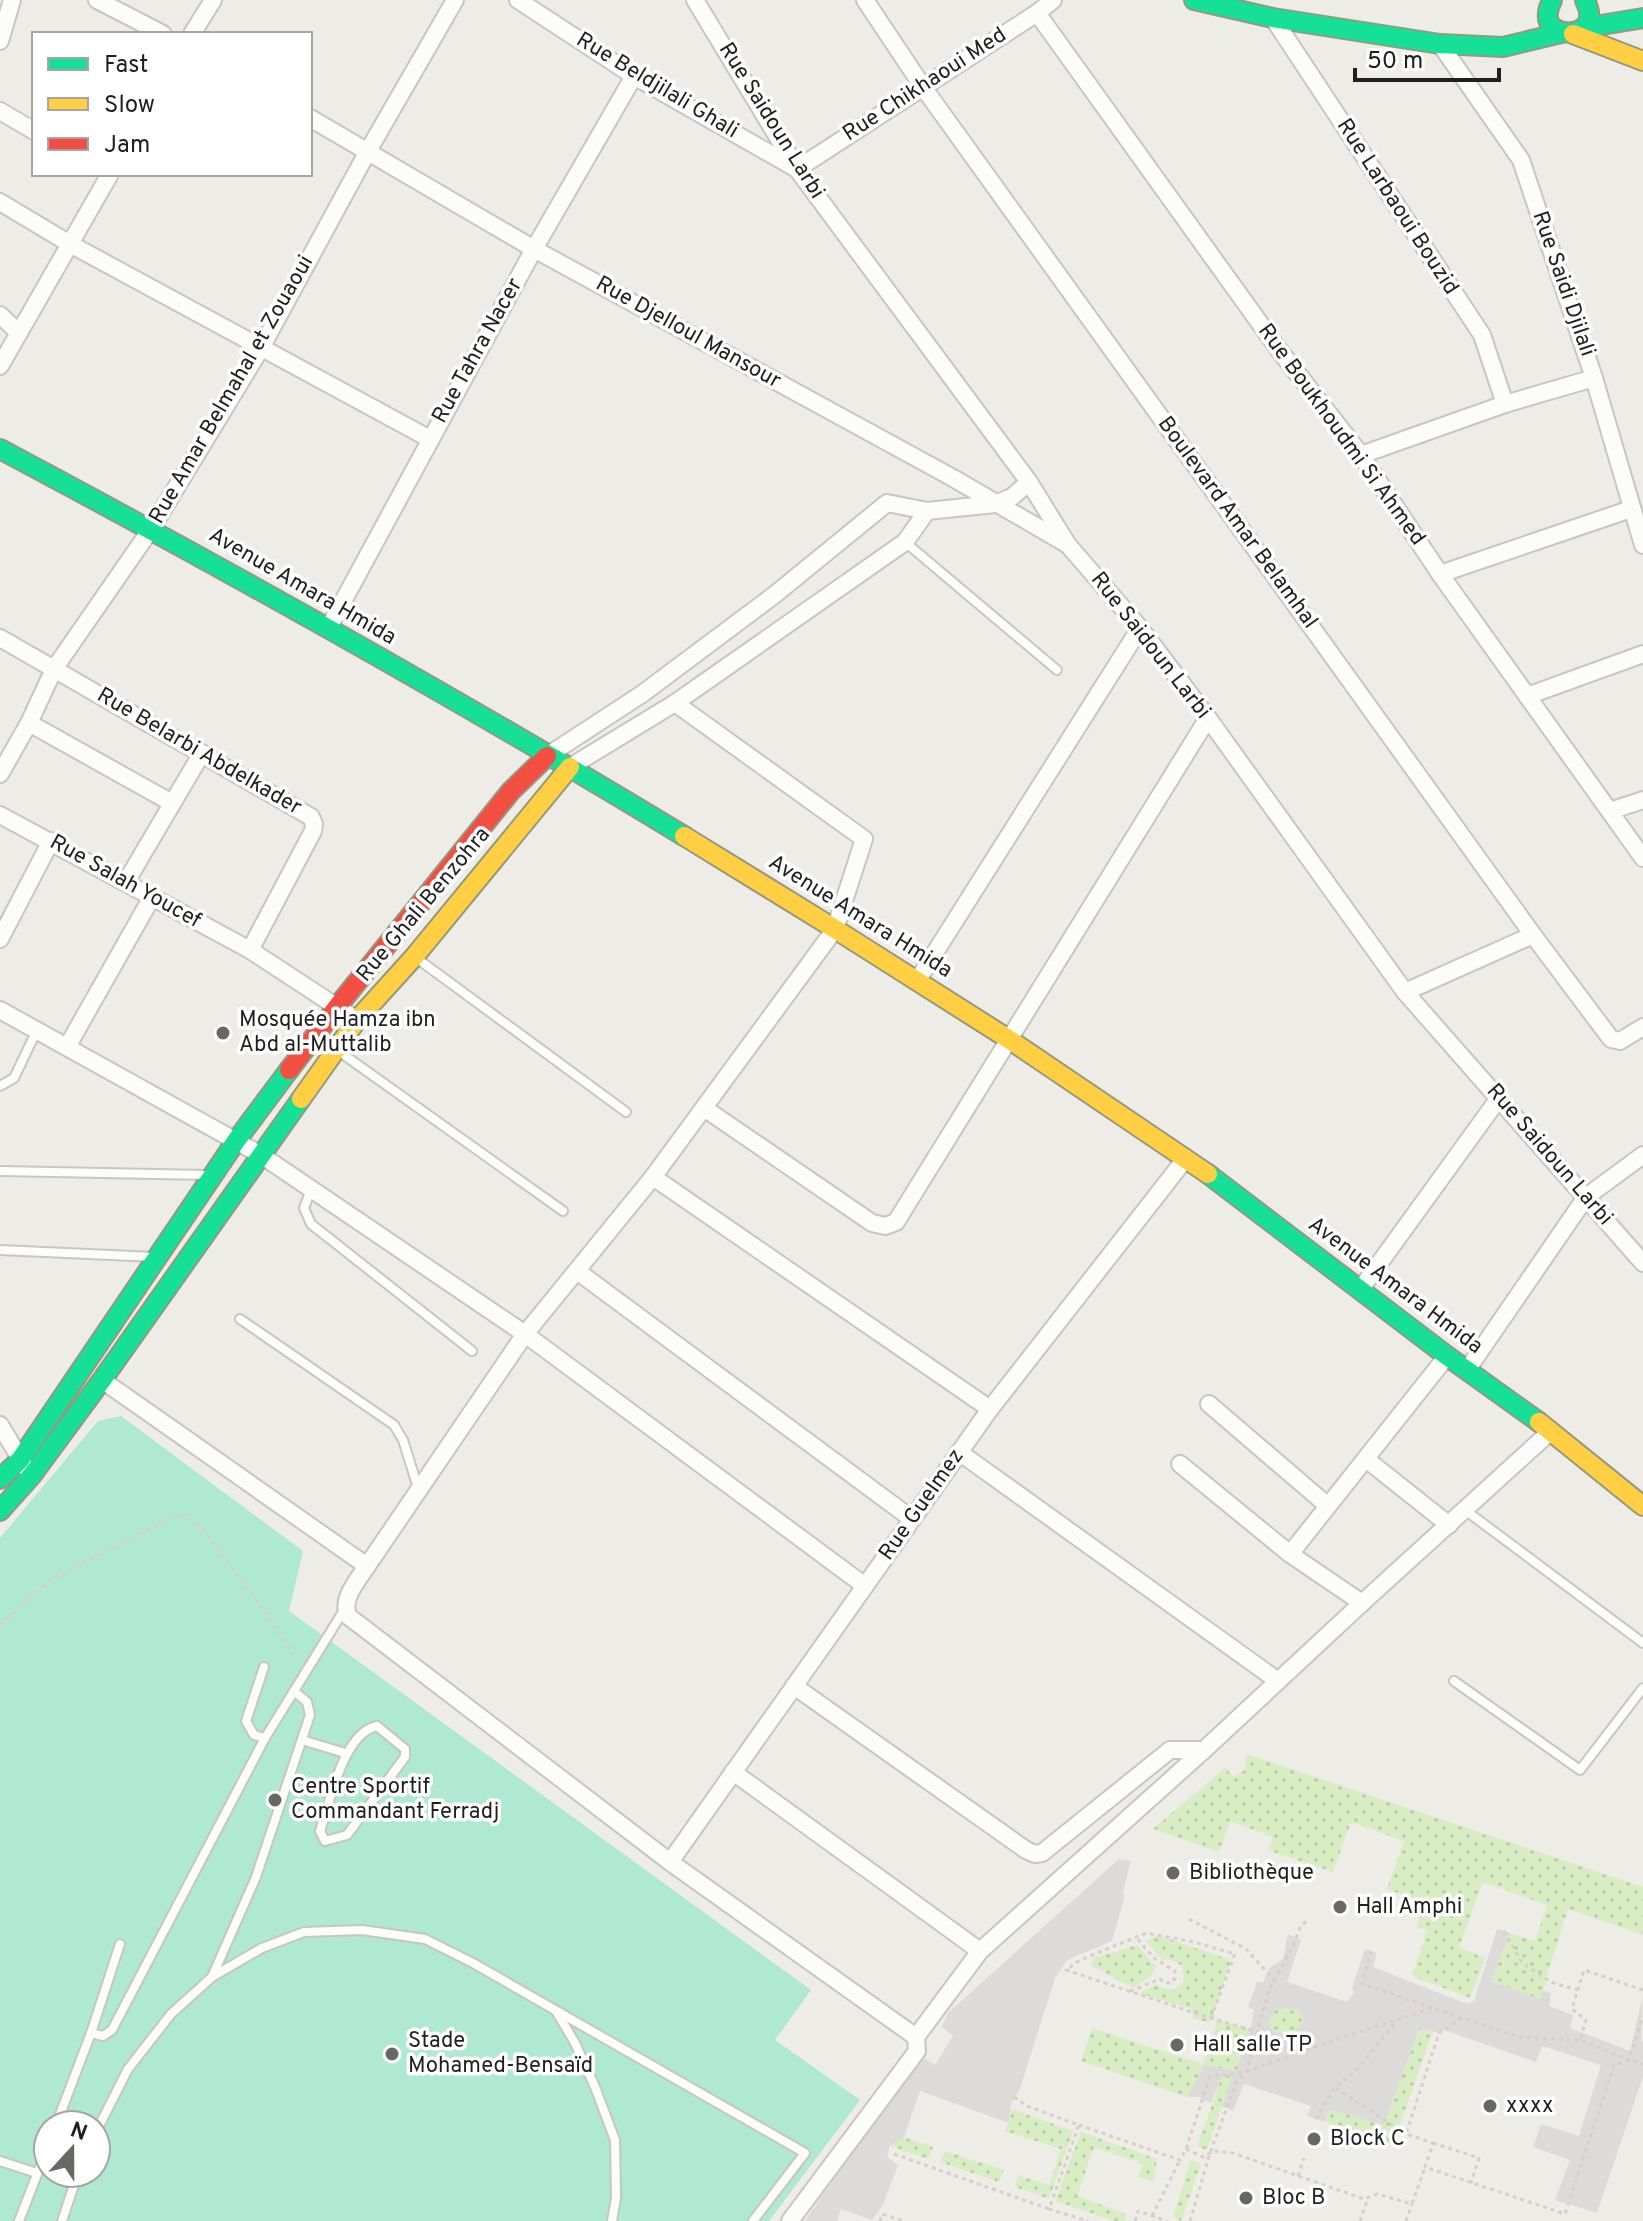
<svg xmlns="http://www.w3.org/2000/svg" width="1643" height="2221" font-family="Overpass,sans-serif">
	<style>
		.residential { fill: #dcdbd9 }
		.grass { fill: url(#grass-dots) }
		.pitch { fill: #afe8d3; fill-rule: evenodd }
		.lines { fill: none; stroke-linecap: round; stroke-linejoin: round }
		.lane-casing { stroke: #c6c6c3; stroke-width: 12 }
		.street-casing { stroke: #c6c6c3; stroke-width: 20 }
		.fast-casing { stroke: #95987e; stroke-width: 22 }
		.slow-casing { stroke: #95987e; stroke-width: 22 }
		.jam-casing { stroke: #95987e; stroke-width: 22 }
		.path { stroke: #dbcdca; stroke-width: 3; stroke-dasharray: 4 4; stroke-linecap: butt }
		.lane { stroke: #fcfcfb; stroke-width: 8 }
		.street { stroke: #fcfcfb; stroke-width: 16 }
		.fast { stroke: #16e098; stroke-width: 18 }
		.slow { stroke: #ffcf43; stroke-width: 18 }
		.jam { stroke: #f24e42; stroke-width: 18 }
		.poi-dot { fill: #676765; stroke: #fff; stroke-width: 3 }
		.labels { text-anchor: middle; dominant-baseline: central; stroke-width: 7; stroke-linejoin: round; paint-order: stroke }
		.street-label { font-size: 22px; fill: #1f1f1f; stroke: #fff }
		.poi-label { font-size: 22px; fill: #1f1f1f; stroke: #fff; text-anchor: start }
	</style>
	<defs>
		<pattern id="grass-dots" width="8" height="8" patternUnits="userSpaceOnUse" patternTransform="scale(2)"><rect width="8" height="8" fill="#d8edc4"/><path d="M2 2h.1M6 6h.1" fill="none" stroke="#b9cba8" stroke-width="1.8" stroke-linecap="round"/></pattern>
	</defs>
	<rect width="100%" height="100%" fill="#edece7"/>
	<g class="residential">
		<path d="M1119 1859 1131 1861 1123 1892 1124 1899 1112 1941 1067 1960 1055 1978 1020 2089 1011 2104 1009 2123 920 2091 904 2137 890 2146 887 2157 898 2165 883 2205 872 2220 841 2209 837 2221H805L862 2138 902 2084 925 2058 935 2065 953 2036 942 2027 948 2013Z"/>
		<path d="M1497 1929 1510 1933 1492 1981 1540 1998 1542 1990 1551 1993 1549 2006 1573 2015 1570 2028 1630 2051 1643 1995 1641 2041 1643 2042V2076L1597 2213 1555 2200 1570 2160 1533 2147 1541 2124 1579 2136 1601 2065 1542 2046 1536 2062 1444 2030 1439 2033 1420 2028 1384 2125 1329 2110 1325 2122 1307 2116 1311 2106 1244 2084 1233 2111 1221 2106 1223 2074 1211 2103 1199 2097H1187L1204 2064 1236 2071 1252 2022 1254 2010 1248 2007 1257 1982H1263L1270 1967 1283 1959 1288 1934 1301 1940 1287 1982 1347 2002 1354 1993 1352 1988 1365 1949 1377 1953 1373 1967 1467 2004 1474 2001Z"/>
	</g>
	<g class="grass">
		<path d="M1247 1754 1643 1887V1935L1568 1909 1540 1999 1492 1981 1510 1933 1535 1941 1547 1905 1483 1882 1459 1947 1485 1958 1470 1998 1412 1976 1427 1931 1417 1927 1420 1916 1408 1912 1412 1898 1387 1889 1404 1841 1351 1822 1333 1872 1273 1852 1268 1849 1273 1837 1230 1821 1219 1852 1153 1829 1225 1768 1234 1777 1245 1770Z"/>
		<path d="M1153 1937H1163L1231 1960 1210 2023 1193 2018 1192 2009 1139 1993 1155 1985 1173 1990 1182 1983 1184 1977 1181 1965 1169 1959 1162 1960 1146 1941Z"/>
		<path d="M1137 1945 1156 1967 1152 1975 1134 1988 1091 1966 1094 1958Z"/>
		<path d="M1289 2008 1301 2012 1304 2022 1289 2036 1272 2031 1269 2022 1276 2010Z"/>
		<path d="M1216 2020 1250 2029 1236 2071 1204 2064 1187 2097 1081 2061 1092 2028 1203 2064 1216 2026Z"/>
		<path d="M1420 2028 1433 2031 1397 2133 1396 2146 1325 2122 1329 2109 1384 2125Z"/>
		<path d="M1223 2074 1232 2077 1207 2150 1197 2146Z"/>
		<path d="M1012 2109 1073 2131 1049 2199 1015 2187 1018 2175 1049 2185 1061 2149 1005 2131 1009 2123Z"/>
		<path d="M1081 2132 1157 2159 1153 2182 1138 2177 1143 2164 1094 2147 1077 2196 1126 2214 1125 2221H1115L1055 2201Z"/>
		<path d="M904 2137 933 2147 928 2159 890 2146Z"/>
		<path d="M945 2151 1004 2170 999 2182 940 2162Z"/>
		<path d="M1191 2160 1201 2164 1181 2221 1173 2216Z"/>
	</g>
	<path class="pitch" d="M121 1416 303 1551 289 1611 811 1990 775 2040 860 2100 769 2221H0V1538L98 1421ZM48 2125H96V2173H48Z"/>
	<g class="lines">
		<defs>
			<g id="lane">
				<path d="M905 542 1057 670"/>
				<path d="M415 957 626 1112"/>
				<path d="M337 1050 563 1211"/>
				<path d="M0 1086 14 1078 37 1030"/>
				<path d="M0 1171 207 1175"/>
				<path d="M311 1190 304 1208 311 1224 472 1351"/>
				<path d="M0 1250 155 1257"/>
				<path d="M240 1319 394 1425 403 1440 418 1488"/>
				<path d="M1465 1510 1643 1643"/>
				<path d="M264 1667 246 1721 254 1735 265 1738"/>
				<path d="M1454 1681 1580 1770 1643 1688"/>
				<path d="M377 1726 405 1749V1757L347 1835 325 1841 320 1831C330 1802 343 1733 377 1726Z"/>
				<path d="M302 1740 345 1753"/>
				<path d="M212 1977 256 1877 310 1715 307 1702 294 1691"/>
				<path d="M556 2011 575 2043 595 2087 615 2140 616 2198 612 2221"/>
				<path d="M91 2033 103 2036 112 2030 265 1738 344 1610"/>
				<path d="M56 2125 91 2033 120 1944"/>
				<path d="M96 2132 128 2069 171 2014 212 1977 262 1948 304 1932 362 1930 425 1939 473 1963 805 2153 753 2221"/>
				<path d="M0 2161 37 2173"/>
				<path d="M19 2221 48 2146"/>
				<path d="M62 2221 78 2173"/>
			</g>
			<g id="street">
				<path d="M97 0 163 34"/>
				<path d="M518 0 634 76 797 169 1037 13 1053 0"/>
				<path d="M695 0 797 169 1029 482 1068 545 1140 628 1208 718 1405 992 1643 1263"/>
				<path d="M865 0 923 87 1533 935 1611 1039 1620 1041 1643 1027"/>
				<path d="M1037 13 1279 350 1361 455 1440 574 1643 858"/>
				<path d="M1273 18 1482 335 1505 404"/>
				<path d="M192 34 213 0"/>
				<path d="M0 41 12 0"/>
				<path d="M1440 44 1521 160 1594 378 1643 545"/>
				<path d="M0 111 34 131"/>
				<path d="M310 118 534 249 953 478 1065 543"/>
				<path d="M0 202 70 244 430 439"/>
				<path d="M0 315 19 333"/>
				<path d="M0 366 110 174"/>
				<path d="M1361 455 1505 404 1594 378"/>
				<path d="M1440 574 1631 509"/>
				<path d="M328 629 534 249 634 76"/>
				<path d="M0 638 311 817 314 824 313 831 250 950"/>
				<path d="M1527 696 1643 654"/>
				<path d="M675 703 864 839 835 929 653 1177 525 1334 367 1566C357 1581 341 1599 348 1616L670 1862 916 2037"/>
				<path d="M29 723 172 803"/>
				<path d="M547 756 642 694 773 596 887 503 927 511 995 504 1012 497 1029 482"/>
				<path d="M570 767 675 703 905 542 927 511"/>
				<path d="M0 774 29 723 54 669 151 529 261 348 368 151 455 0"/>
				<path d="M1610 811 1643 800"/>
				<path d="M0 815 250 950 357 1020"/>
				<path d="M126 882 202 753"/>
				<path d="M0 939 51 841"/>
				<path d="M917 981 1140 628"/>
				<path d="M1405 992 1533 935"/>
				<path d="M0 1010 261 1155 525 1334 865 1586"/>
				<path d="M67 1047 152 897"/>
				<path d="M704 1108 872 1223 885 1226 896 1222 1208 718"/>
				<path d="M653 1177 990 1409"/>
				<path d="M577 1271 912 1519"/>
				<path d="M1360 1290 1499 1098"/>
				<path d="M1467 1370 1586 1197 1643 1155"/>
				<path d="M102 1380 367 1566"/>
				<path d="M1209 1404 1328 1506"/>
				<path d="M0 1425 26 1468"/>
				<path d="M959 1452 1278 1681"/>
				<path d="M1366 1459 1449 1525"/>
				<path d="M1180 1464 1290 1554 1362 1603"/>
				<path d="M1290 1554 1447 1356"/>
				<path d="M794 1686 1026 1850 1035 1854 1042 1853 1170 1750H1204"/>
				<path d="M733 1772 980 1951"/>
				<path d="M670 1862 990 1409 1186 1158"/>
				<path d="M790 2221 917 2051 916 2037 980 1951 1204 1750 1362 1603 1551 1431"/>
			</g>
			<g id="fast">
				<path d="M1194 0 1273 18 1440 44 1503 47 1561 33"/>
				<path d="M1552 0C1551 4 1548 8 1548 13 1544 39 1593 39 1589 13 1589 8 1586 4 1585 0"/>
				<path d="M1583 28 1643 18"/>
				<path d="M0 449C231 572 460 700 684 836"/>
				<path d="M1208 1174 1447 1356 1539 1422"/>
				<path d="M0 1479 20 1460 236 1141 289 1070"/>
				<path d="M0 1511 32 1475 102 1380 301 1099"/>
			</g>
			<g id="slow">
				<path d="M1573 34 1643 61"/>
				<path d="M684 836 835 929 1010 1040 1208 1174"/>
				<path d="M301 1099 357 1020 414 957 570 767"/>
				<path d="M1539 1422 1643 1506"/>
			</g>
			<path id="jam" d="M289 1070 337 1007 511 791 547 756"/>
		</defs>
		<use href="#lane" class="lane-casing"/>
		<use href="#street" class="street-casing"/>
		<use href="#fast" class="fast-casing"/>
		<use href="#slow" class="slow-casing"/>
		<use href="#jam" class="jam-casing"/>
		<g class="path">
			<path d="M0 1625 49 1581 170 1518 185 1515 202 1528 263 1609 297 1659"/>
			<path d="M1189 1919 1246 1949 1275 1981"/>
			<path d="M1504 1931 1522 1963 1551 1982 1578 1990"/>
			<path d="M1371 1951 1362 1984 1519 2037 1580 2040"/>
			<path d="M1643 1990 1584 1970 1572 2009 1586 2020 1580 2040 1629 2060 1643 2016"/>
			<path d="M1130 1991 1160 1979 1165 1983H1172L1175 1978V1971L1154 1958 1136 1937"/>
			<path d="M1211 2018 1235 1954 1194 1942 1146 1933 1080 1960 1066 1970 1201 2015 1258 2032"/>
			<path d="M1462 2018 1439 2033 1406 2134 1433 2143 1425 2167 1565 2214 1614 2065 1629 2060 1643 2064"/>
			<path d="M1336 2088 1406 2134"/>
			<path d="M1014 2097 1027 2106 1079 2125 1049 2209 1088 2221"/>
			<path d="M1316 2119 1335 2087 1356 2071 1397 2021"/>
			<path d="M1079 2125 1180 2160 1186 2149 1210 2077 1246 2072 1299 2052 1432 2008"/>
			<path d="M1433 2143 1479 2158 1471 2183"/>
			<path d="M1186 2149 1203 2157 1214 2151 1233 2153 1364 2199 1377 2194 1412 2204 1425 2167"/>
			<path d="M894 2154 1049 2209"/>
			<path d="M1298 2176 1304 2158"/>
			<path d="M1152 2216 1180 2160"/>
			<path d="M880 2221 882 2214 904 2221"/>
			<path d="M1135 2221 1138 2211 1167 2221"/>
			<path d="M1190 2221 1210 2153 1236 2083 1246 2072 1269 1991 1293 1946 1300 1928 1308 1919"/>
			<path d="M1360 2221 1368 2198"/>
			<path d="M1406 2221 1412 2204"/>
		</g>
		<use href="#lane" class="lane"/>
		<use href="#street" class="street"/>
		<use href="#fast" class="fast"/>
		<use href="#slow" class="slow"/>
		<use href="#jam" class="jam"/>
	</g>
	<g class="poi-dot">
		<circle cx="223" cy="1033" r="8"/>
		<circle cx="275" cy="1800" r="8"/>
		<circle cx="1173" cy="1873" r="8"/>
		<circle cx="1340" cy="1907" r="8"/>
		<circle cx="1177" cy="2045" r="8"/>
		<circle cx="392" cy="2054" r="8"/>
		<circle cx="1490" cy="2106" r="8"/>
		<circle cx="1314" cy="2139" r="8"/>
		<circle cx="1246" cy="2198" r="8"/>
	</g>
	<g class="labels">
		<g class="street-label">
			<text transform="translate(925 85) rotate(-33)">Rue Chikhaoui Med</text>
			<text transform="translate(657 86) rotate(31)">Rue Beldjilali Ghali</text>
			<text transform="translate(771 121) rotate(58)">Rue Saidoun Larbi</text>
			<text transform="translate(1397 207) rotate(57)">Rue Larbaoui Bouzid</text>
			<text transform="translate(1563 284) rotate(71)">Rue Saidi Djilali</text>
			<text transform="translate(688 333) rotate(29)">Rue Djelloul Mansour</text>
			<text transform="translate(478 351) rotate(-61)">Rue Tahra Nacer</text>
			<text transform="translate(232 390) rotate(-60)">Rue Amar Belmahal et Zouaoui</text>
			<text transform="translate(1341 435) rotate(54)">Rue Boukhoudmi Si Ahmed</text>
			<text transform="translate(1237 523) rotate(54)">Boulevard Amar Belamhal</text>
			<text transform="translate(302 587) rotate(30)">Avenue Amara Hmida</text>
			<text transform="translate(1150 646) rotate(52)">Rue Saidoun Larbi</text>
			<text transform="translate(199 752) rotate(30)">Rue Belarbi Abdelkader</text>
			<text transform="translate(125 882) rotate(29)">Rue Salah Youcef</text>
			<text transform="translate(424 905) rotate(-50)">Rue Ghali Benzohra</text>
			<text transform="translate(860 917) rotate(32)">Avenue Amara Hmida</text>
			<text transform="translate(1549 1155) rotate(49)">Rue Saidoun Larbi</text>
			<text transform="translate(1395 1286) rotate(37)">Avenue Amara Hmida</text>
			<text transform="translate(922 1505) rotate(-55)">Rue Guelmez</text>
		</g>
		<g class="poi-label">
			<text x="239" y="1020">Mosquée Hamza ibn<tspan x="239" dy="25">Abd al-Muttalib</tspan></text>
			<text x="291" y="1787">Centre Sportif<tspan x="291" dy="25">Commandant Ferradj</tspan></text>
			<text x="1189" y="1873">Bibliothèque</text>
			<text x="1356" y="1907">Hall Amphi</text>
			<text x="408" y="2041">Stade<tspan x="408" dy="25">Mohamed-Bensaïd</tspan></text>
			<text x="1193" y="2045">Hall salle TP</text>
			<text x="1506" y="2106">xxxx</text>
			<text x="1330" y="2139">Block C</text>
			<text x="1262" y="2198">Bloc B</text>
		</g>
	</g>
	<rect x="32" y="32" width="280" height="144" fill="#ffffff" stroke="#a5a5a5" stroke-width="2"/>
	<rect x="48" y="58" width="40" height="12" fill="#16e098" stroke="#a5a5a5" stroke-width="2"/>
	<text x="104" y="72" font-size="24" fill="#1f1f1f">Fast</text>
	<rect x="48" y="98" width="40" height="12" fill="#ffcf43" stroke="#a5a5a5" stroke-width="2"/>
	<text x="104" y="112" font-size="24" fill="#1f1f1f">Slow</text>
	<rect x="48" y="138" width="40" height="12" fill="#f24e42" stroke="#a5a5a5" stroke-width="2"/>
	<text x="104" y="152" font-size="24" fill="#1f1f1f">Jam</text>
	<g transform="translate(72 2149) rotate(21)"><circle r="38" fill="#ffffff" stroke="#a5a5a5" stroke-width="2"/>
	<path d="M0-6L14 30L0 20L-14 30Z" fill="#676765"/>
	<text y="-12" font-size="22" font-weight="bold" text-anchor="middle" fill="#1f1f1f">N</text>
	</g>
	<path d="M1355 68v12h144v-12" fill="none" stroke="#1f1f1f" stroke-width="4"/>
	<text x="1367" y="68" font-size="24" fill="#1f1f1f" stroke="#ffffff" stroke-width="6" paint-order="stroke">50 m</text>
</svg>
